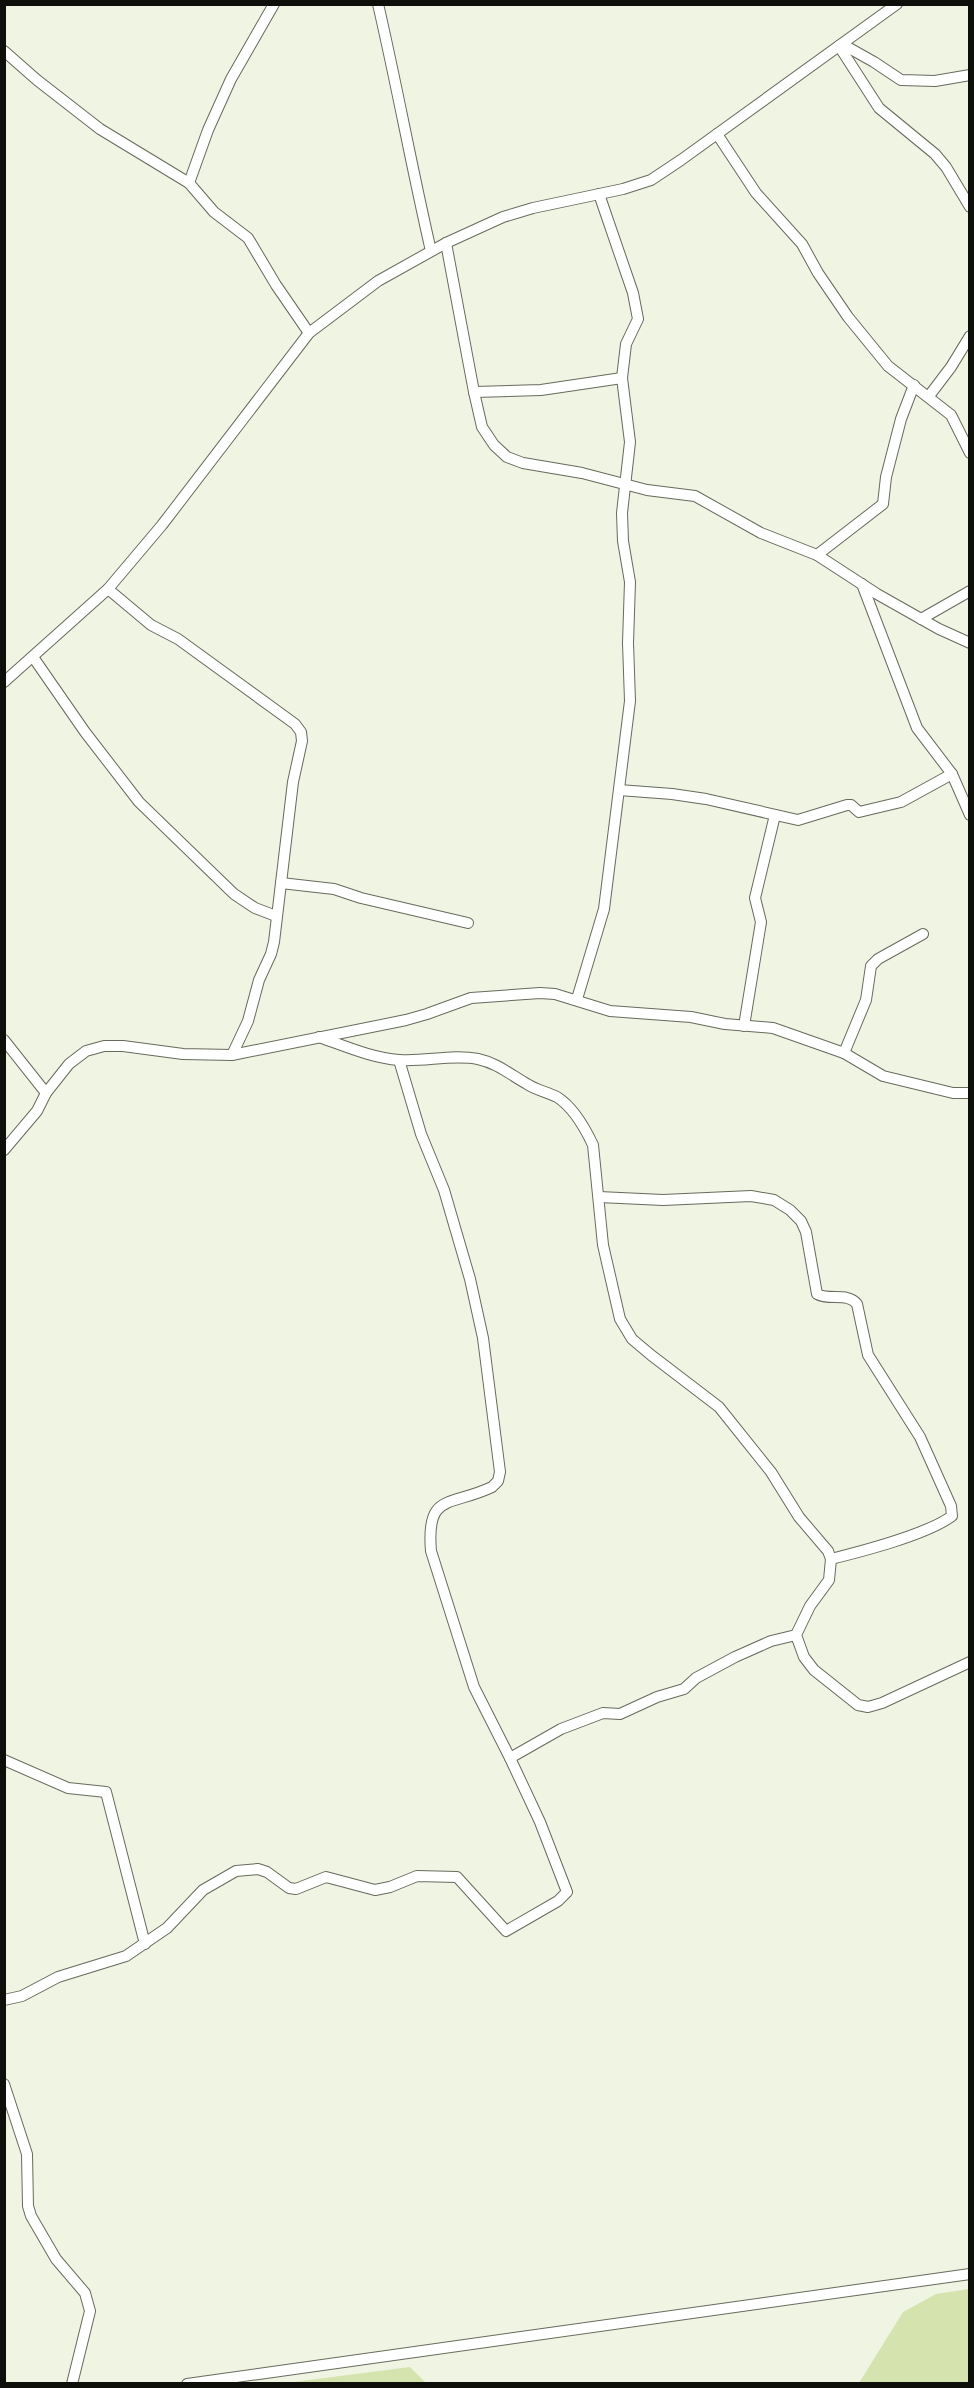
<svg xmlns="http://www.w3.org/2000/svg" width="974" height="2388" font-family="Raleway,sans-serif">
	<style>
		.green { fill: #d5e4af }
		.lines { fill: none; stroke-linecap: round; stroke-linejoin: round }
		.minor-casing { stroke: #666b5c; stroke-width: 12 }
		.minor { stroke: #fff; stroke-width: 10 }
	</style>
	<rect width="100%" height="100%" fill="#eff4e3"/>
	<g class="green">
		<path d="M969 2289V2383H859L903 2312 936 2294Z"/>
		<path d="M410 2367 426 2383H286Z"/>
	</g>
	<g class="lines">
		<defs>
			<g id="minor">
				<path d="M378 4C397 86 412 169 431 251"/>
				<path d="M842 44 874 62 901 80 935 81 970 75"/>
				<path d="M839 46 879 108 935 154 946 167 970 207"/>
				<path d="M4 51 37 80 100 129 189 183 214 212 248 238 276 285 309 333"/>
				<path d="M717 134 756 193 802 244 818 273 848 317 888 366 951 415 970 453"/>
				<path d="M189 183 208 130 231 79 274 4"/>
				<path d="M446 243 474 392 482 427 494 445 507 457 523 463 582 473 647 490 695 496 761 533 817 555 877 594 939 629 970 643"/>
				<path d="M474 392 541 390 622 378"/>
				<path d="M929 396 951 367 970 336"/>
				<path d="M817 555 883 504 886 477 901 419 914 385"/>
				<path d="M862 584 917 728 952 774 970 815"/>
				<path d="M108 589 151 625 178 639 295 724 301 732 302 741 293 782 274 942 271 954 259 980 248 1021 232 1055"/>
				<path d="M921 619 970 591"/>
				<path d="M33 657 85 732 139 802 234 894 255 908 276 916"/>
				<path d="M4 682 108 589 162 525 309 333 378 281 446 243 503 217 533 208 623 189 651 180 681 160 897 4"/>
				<path d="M619 790 672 794 706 799 798 820 847 805H851L859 812 901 802 952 774"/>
				<path d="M281 883 334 889 361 898 468 923"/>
				<path d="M577 999 604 909 630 701 628 643 630 582 623 541 622 513 630 442 622 378 626 344 638 319 633 293 599 194"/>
				<path d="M744 1026 761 922 755 898 775 815"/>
				<path d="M319 1037C345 1046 372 1058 399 1060 425 1062 452 1054 478 1059 497 1063 511 1075 527 1084 536 1090 547 1092 557 1097 573 1107 585 1128 593 1145L603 1245 620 1319 632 1339 651 1355 719 1407 771 1472 799 1517 828 1551 831 1559 829 1580 810 1606 796 1635 804 1657 814 1670 858 1705 868 1707 882 1703 970 1662"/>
				<path d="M4 1040 46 1093"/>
				<path d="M844 1053 866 1000 871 966 878 959 923 934"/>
				<path d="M4 1150 37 1111 46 1093 69 1064 86 1051 104 1046H123L183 1054 232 1055 406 1020 427 1014 471 998 540 993 555 994 610 1011 691 1017 725 1024 773 1028 844 1053 883 1076 953 1093H970"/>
				<path d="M599 1197 663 1200 751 1196 774 1200 790 1210 801 1221 806 1232 817 1294C829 1301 848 1292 857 1304L868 1355 920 1437 951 1506 952 1516C926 1535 863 1551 831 1559"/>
				<path d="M510 1758 561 1729 603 1713 620 1714 657 1697 684 1689 696 1678 735 1657 771 1641 796 1635"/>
				<path d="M4 1760 68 1788 106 1792 145 1944"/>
				<path d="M4 2000 22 1996 58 1977 126 1956 167 1928 203 1890 236 1871 258 1869 267 1872 289 1888 296 1889 326 1877 375 1890 390 1887 417 1876 457 1877 506 1931 558 1901 567 1892 540 1822 510 1758 474 1687 431 1551C426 1492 450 1507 492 1487L498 1481 500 1472 483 1338 470 1279 444 1190 421 1134 399 1060"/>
				<path d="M4 2084 27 2154 28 2206 31 2216 56 2259 85 2293 90 2311 72 2384"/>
				<path d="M187 2384 970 2274"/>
			</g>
		</defs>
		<use href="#minor" class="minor-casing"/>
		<use href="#minor" class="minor"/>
	</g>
	<rect width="974" height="2388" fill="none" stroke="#0e0f0a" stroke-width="12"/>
</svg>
